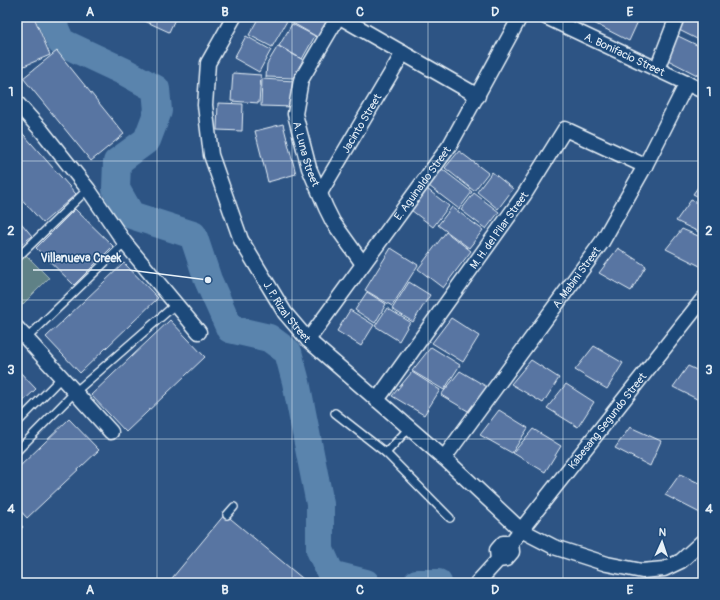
<svg xmlns="http://www.w3.org/2000/svg" width="720" height="600" font-family="Pangolin,sans-serif">
	<style>
		.green { fill: #5f8186; stroke: #a4b9bf }
		.lines { fill: none; stroke-linecap: round; stroke-linejoin: round }
		.river { stroke: #5a84ad; stroke-width: 28 }
		.building { fill: #5875a2; stroke: #e8f1f8 }
		.service-casing { stroke: #e8f1f8; stroke-width: 10 }
		.minor-casing { stroke: #e8f1f8; stroke-width: 17 }
		.service { stroke: #1f4a7a; stroke-width: 7 }
		.minor { stroke: #1f4a7a; stroke-width: 14 }
		.grid { fill: none; stroke: #e8f1f8; stroke-width: 1; stroke-opacity: 0.55 }
		.labels { text-anchor: middle; dominant-baseline: central; stroke-width: 3; stroke-linejoin: round; paint-order: stroke }
		.street-label { font-size: 11px; fill: #e8f1f8; stroke: #1f4a7a }
		.leader { fill: none; stroke: #e8f1f8; stroke-width: 1.5 }
		.callout-dot { fill: #e8f1f8; stroke: #1f4a7a; stroke-width: 1.5 }
		.callout-label { font-size: 12px; text-anchor: middle; font-weight: bold; fill: #e8f1f8; stroke: #1f4a7a; stroke-width: 3; stroke-linejoin: round; paint-order: stroke }
		.neatline { fill: none; stroke: #e8f1f8; stroke-width: 1.5 }
		.grid-label { font-size: 13px; text-anchor: middle; font-weight: bold; fill: #e8f1f8 }
	</style>
	<rect width="100%" height="100%" fill="#2d5484"/>
	<filter id="ink" filterUnits="userSpaceOnUse"><feTurbulence type="fractalNoise" baseFrequency=".025" numOctaves="2"/><feDisplacementMap in="SourceGraphic" scale="8" xChannelSelector="R" yChannelSelector="G"/><feConvolveMatrix kernelMatrix="1 2 1 2 8 2 1 2 1" color-interpolation-filters="sRGB"/></filter>
	<g filter="url(#ink)">
		<path class="green" d="M26 255 49 278 17 310V264Z"/>
		<g class="lines">
			<g class="river">
				<path d="M50 17 61 42 125 72 156 89 158 111 147 140 117 162 116 189 131 215 193 235 208 280 230 329 269 338 288 352 296 382 320 504V550L331 574 366 583"/>
				<path d="M417 583H438"/>
			</g>
		</g>
		<g class="building">
			<path d="M17 17H34L50 55 17 69Z"/>
			<path d="M136 17H176L169 32Z"/>
			<path d="M259 17H280L287 21 272 47 249 35Z"/>
			<path d="M293 17H333L321 39 291 22Z"/>
			<path d="M598 17H640L629 41 594 23Z"/>
			<path d="M681 17H703V42L675 28Z"/>
			<path d="M292 24 315 36 302 59 279 46Z"/>
			<path d="M246 36 271 50 259 72 234 58Z"/>
			<path d="M678 36 703 48V67L699 76 666 59Z"/>
			<path d="M278 46 303 60 293 78 266 77 267 64Z"/>
			<path d="M57 51 124 134 91 161 23 78Z"/>
			<path d="M233 73 261 75 259 103 231 101Z"/>
			<path d="M262 79 295 81 294 107 261 106Z"/>
			<path d="M218 103 243 104 242 131 217 130Z"/>
			<path d="M283 124 296 174 268 182 255 131Z"/>
			<path d="M17 127 76 194 43 223 17 194Z"/>
			<path d="M459 151 488 173 474 191 445 168Z"/>
			<path d="M442 169 472 192 459 209 429 186Z"/>
			<path d="M492 172 513 189 498 209 477 192Z"/>
			<path d="M703 180V199L693 194Z"/>
			<path d="M427 189 449 206 433 227 411 210Z"/>
			<path d="M474 193 499 212 486 229 461 210Z"/>
			<path d="M691 200 703 205V234L676 221Z"/>
			<path d="M452 207 483 230 469 248 438 225Z"/>
			<path d="M75 209 113 246 74 285 36 248Z"/>
			<path d="M17 218 32 236 17 248Z"/>
			<path d="M682 229 703 238 702 267 666 249Z"/>
			<path d="M446 232 471 251 443 288 418 269Z"/>
			<path d="M391 248 418 265 392 306 365 290Z"/>
			<path d="M618 248 646 266 631 291 599 273Z"/>
			<path d="M124 263 158 298 80 373 46 337Z"/>
			<path d="M409 282 430 295 413 322 392 309Z"/>
			<path d="M367 292 386 304 375 323 355 310Z"/>
			<path d="M387 308 410 322 399 341 375 326Z"/>
			<path d="M350 310 374 325 361 346 337 331Z"/>
			<path d="M451 318 479 336 463 362 432 343Z"/>
			<path d="M170 320 205 357 126 432 91 395Z"/>
			<path d="M594 346 623 363 607 389 575 370Z"/>
			<path d="M431 347 460 365 444 390 412 371Z"/>
			<path d="M531 360 559 378 543 403 511 384Z"/>
			<path d="M688 366 703 373V402L673 387Z"/>
			<path d="M17 369 36 389 17 407Z"/>
			<path d="M460 371 489 388 473 414 441 395Z"/>
			<path d="M412 372 440 390 424 415 392 396Z"/>
			<path d="M566 384 594 402 578 427 547 408Z"/>
			<path d="M499 410 528 428 512 453 480 435Z"/>
			<path d="M69 419 99 450 27 518 17 507V469Z"/>
			<path d="M630 427 661 441 650 466 615 448Z"/>
			<path d="M533 429 561 446 545 472 513 453Z"/>
			<path d="M680 474 703 485V507L700 513 665 495Z"/>
			<path d="M225 514 308 583H168Z"/>
			<path d="M17 521 23 527 17 532Z"/>
		</g>
		<g class="lines">
			<defs>
				<g id="service">
					<path d="M17 258 88 189"/>
					<path d="M27 338 125 243"/>
					<path d="M335 413 386 453 450 518"/>
					<path d="M17 423 61 378"/>
					<path d="M17 451 74 393 176 304"/>
					<path d="M386 453 409 428"/>
					<path d="M227 515 234 507"/>
				</g>
				<g id="minor">
					<path id="s1" d="M234 17 208 63 205 105 211 155 241 240 285 313 308 340 444 458 521 530 554 547 607 564 642 571 664 569 681 561 703 541"/>
					<path id="s2" d="M338 17 301 80 295 114 309 168 326 208 333 222 363 264"/>
					<path d="M340 17 478 96"/>
					<path id="s3" d="M546 17 703 91"/>
					<path d="M657 69 677 17"/>
					<path d="M17 103 42 131 88 189 125 243 199 332"/>
					<path id="s4" d="M320 193 403 53"/>
					<path d="M17 328 111 432"/>
					<path id="s5" d="M308 340 450 145 520 17"/>
					<path id="s6" d="M377 400 524 195 565 129 645 166"/>
					<path id="s7" d="M444 458 602 242 645 166 687 83"/>
					<path d="M498 560 497 550 503 543H511"/>
					<path id="s8" d="M477 583 498 560 506 559 512 552 511 543 521 530 703 299"/>
				</g>
			</defs>
			<use href="#service" class="service-casing"/>
			<use href="#minor" class="minor-casing"/>
			<use href="#service" class="service"/>
			<use href="#minor" class="minor"/>
		</g>
	</g>
	<path class="grid" d="M157 17V583M292 17V583M428 17V583M563 17V583M17 161H703M17 300H703M17 439H703"/>
	<g class="labels">
		<g class="street-label">
			<text stroke="none"><textPath href="#s3" startOffset="87">A. Bonifacio Street</textPath></text>
			<text stroke="none"><textPath href="#s4" startOffset="81">Jacinto Street</textPath></text>
			<text stroke="none"><textPath href="#s2" startOffset="149">A. Luna Street</textPath></text>
			<text stroke="none"><textPath href="#s5" startOffset="194">E. Aguinaldo Street</textPath></text>
			<text stroke="none"><textPath href="#s6" startOffset="209">M. H. del Pilar Street</textPath></text>
			<text stroke="none"><textPath href="#s7" startOffset="224">A. Mabini Street</textPath></text>
			<text stroke="none"><textPath href="#s1" startOffset="321">J. P. Rizal Street</textPath></text>
			<text stroke="none"><textPath href="#s8" startOffset="213">Kabesang Segundo Street</textPath></text>
		</g>
	</g>
	<path class="leader" d="M208 280L129 270H33"/>
	<circle class="callout-dot" cx="208" cy="280" r="4"/>
	<g class="callout-label">
		<text x="81" y="262">Villanueva Creek</text>
	</g>
	<rect width="720" height="600" fill="none" stroke="#1f4a7a" stroke-width="44"/>
	<g transform="translate(662 542) rotate(3)" stroke="#1f4a7a" stroke-width="3" paint-order="stroke">
	<path d="M0-3L7 15L0 10L-7 15Z" fill="#e8f1f8"/>
	<text y="-6" font-size="11" font-weight="bold" text-anchor="middle" fill="#e8f1f8">N</text>
	</g>
	<rect x="22" y="22" width="676" height="556" class="neatline"/>
	<g class="grid-label">
		<text x="90" y="16">A</text>
		<text x="225" y="16">B</text>
		<text x="360" y="16">C</text>
		<text x="495" y="16">D</text>
		<text x="630" y="16">E</text>
		<text x="11" y="96">1</text>
		<text x="709" y="96">1</text>
		<text x="11" y="235">2</text>
		<text x="709" y="235">2</text>
		<text x="11" y="374">3</text>
		<text x="709" y="374">3</text>
		<text x="11" y="513">4</text>
		<text x="709" y="513">4</text>
		<text x="90" y="594">A</text>
		<text x="225" y="594">B</text>
		<text x="360" y="594">C</text>
		<text x="495" y="594">D</text>
		<text x="630" y="594">E</text>
	</g>
</svg>
